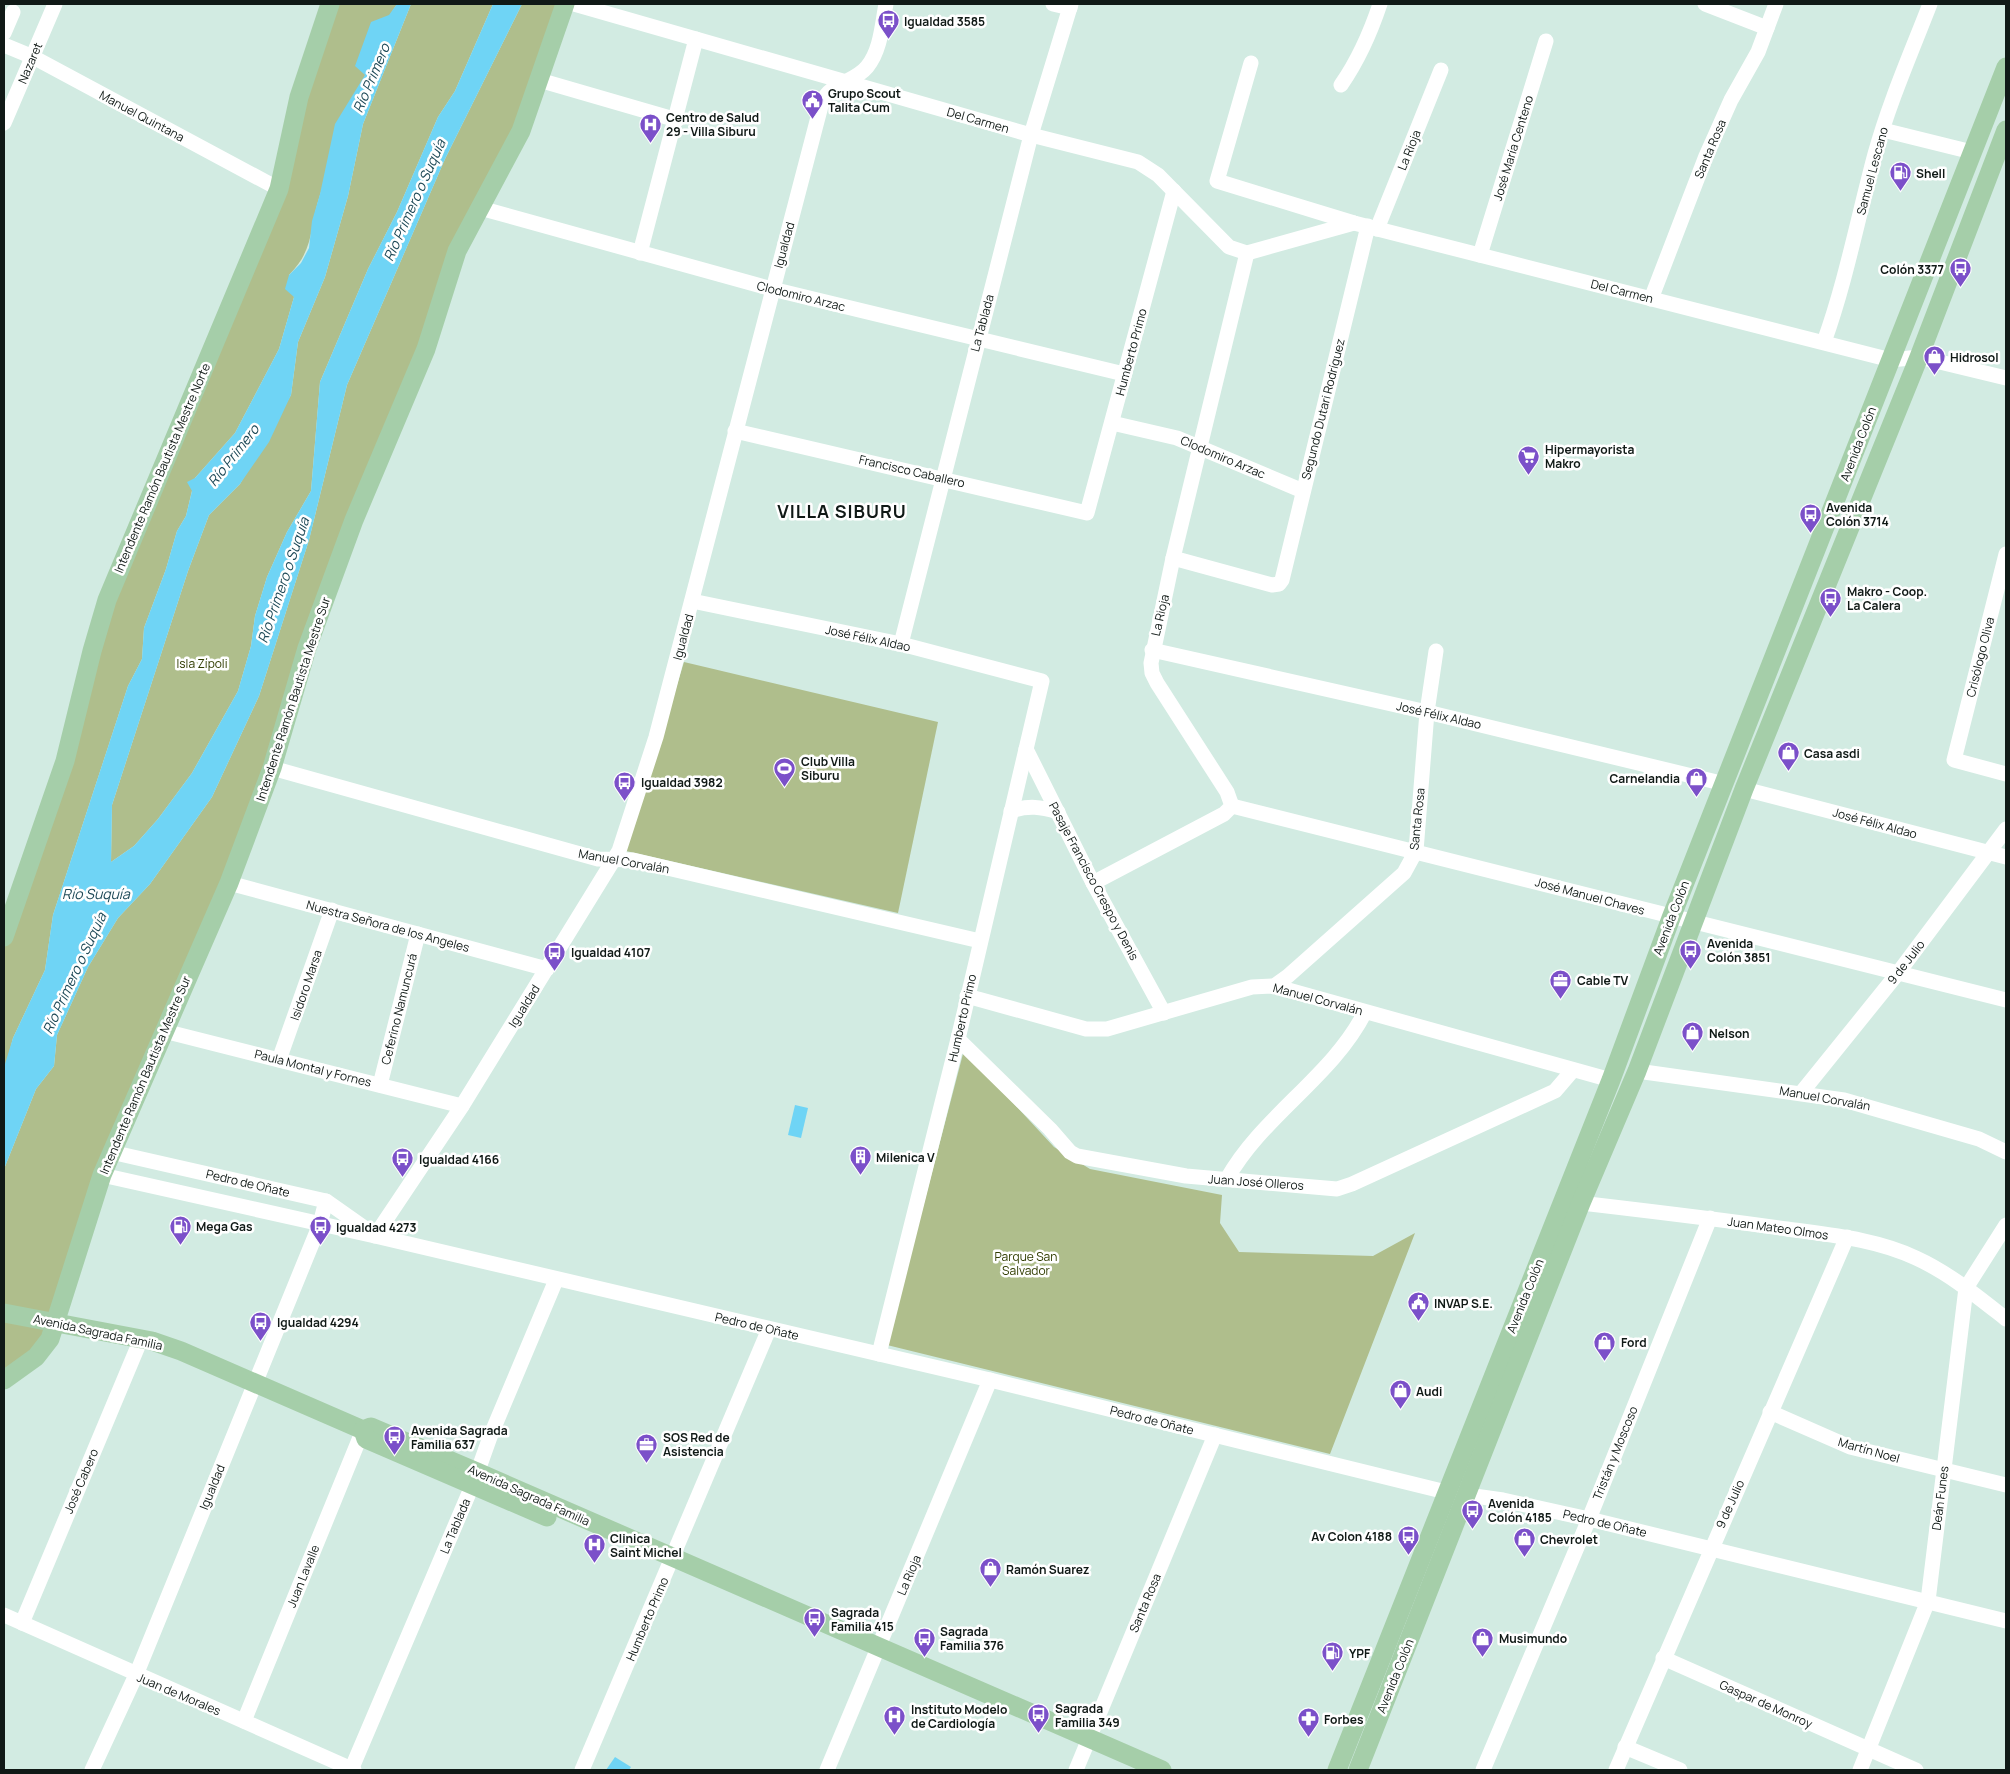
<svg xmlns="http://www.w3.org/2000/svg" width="2010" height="1774" font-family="Manrope,sans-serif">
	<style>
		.green { fill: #afbe8c }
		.water { fill: #6fd4f5 }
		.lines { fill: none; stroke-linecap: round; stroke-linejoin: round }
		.minor { stroke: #fff; stroke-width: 15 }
		.major { stroke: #a5cea9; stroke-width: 19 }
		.labels { text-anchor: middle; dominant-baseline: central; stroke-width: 5; stroke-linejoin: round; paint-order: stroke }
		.poi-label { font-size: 12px; font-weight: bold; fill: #101916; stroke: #fff; text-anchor: start }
		.street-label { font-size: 12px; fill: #101916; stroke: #fff }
		.park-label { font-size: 12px; fill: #303c00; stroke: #fff }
		.water-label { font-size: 14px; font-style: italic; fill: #1c4856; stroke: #fff }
		.district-label { font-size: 18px; font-weight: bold; letter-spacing: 1px; fill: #101916; stroke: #fff }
	</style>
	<rect width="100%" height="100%" fill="#d2ebe2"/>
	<g class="green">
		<path d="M330 4H397C382 25 376 50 366 73 349 113 333 154 320 195 309 228 315 249 289 275L294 297 279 349 235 433 195 478 186 516 177 531 166 569 144 628 142 659 128 686 53 915 45 970 13 1038 4 1073V937L92 651 273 204Z"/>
		<path d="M411 4H493L455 91 438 117 397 212 368 269 320 382 311 491 287 532 267 577 255 616 251 646 238 691 192 773 158 819 134 846 111 862 112 805 188 571 209 515 240 484 291 395 298 342 325 277 348 196 363 124Z"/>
		<path d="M522 4H565L539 80 457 251 272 768 111 1152 55 1323 4 1380V1169L36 1089 54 1066 57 1035 88 967 118 918 150 884 212 797 259 696 309 540 347 385 445 159Z"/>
		<path d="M684 662 938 722 898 913 626 851Z"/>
		<path d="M964 1050 1054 1147 1090 1169 1222 1195 1220 1223 1239 1252 1373 1256 1415 1233 1330 1454 887 1345Z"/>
	</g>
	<g class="water">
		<path d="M397 4H411L363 124 348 196 325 277 298 342 291 395 269 442 240 484 209 515 188 571 112 805 111 862 134 846 158 819 192 773 238 691 251 646 255 616 267 577 287 532 311 491 320 382 368 269 397 212 438 117 455 91 493 4H522L445 159 347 385 309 540 259 696 212 797 150 884 118 918 88 967 57 1035 54 1066 36 1089 4 1169 5 1064 13 1038 45 970 53 915 128 686 142 659 144 628 166 569 177 531 186 516 192 491 187 482 195 478 235 433 279 349 294 297 285 289 289 275 301 263 309 248 312 221 320 194 335 124 365 75 355 66 371 22 389 15Z"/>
		<path d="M795 1105 808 1108 801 1138 788 1135Z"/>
		<path d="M615 1757 631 1767 629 1770H606Z"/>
	</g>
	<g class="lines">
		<g class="minor">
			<path d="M574 4 1031 135 1138 162 1158 175 1229 247 1247 253 1354 223"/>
			<path d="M1053 4 1070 8"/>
			<path d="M1705 4 1767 28"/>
			<path d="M4 33 13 12"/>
			<path d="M4 45 33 57 279 189"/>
			<path d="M1251 63 1217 181 1354 223 1891 360 1919 357 2006 378"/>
			<path d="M539 80 677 120"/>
			<path d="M1341 85C1359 59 1370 34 1380 4"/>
			<path d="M4 123 55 4"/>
			<path d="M1883 130 1972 152"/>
			<path d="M480 208 772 289 1124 374"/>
			<path d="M1377 229 1441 70"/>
			<path d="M640 253 696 39"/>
			<path d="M1480 255 1546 41"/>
			<path d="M1651 299 1706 156 1731 100 1758 52 1776 4"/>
			<path d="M1824 342C1846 281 1858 217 1875 154 1889 103 1911 53 1930 4"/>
			<path d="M1112 423 1177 438 1303 491"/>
			<path d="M735 431 1087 513 1174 191"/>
			<path d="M2006 554 1954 760 2006 774"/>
			<path d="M1173 558 1272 585 1279 584 1282 580 1368 226"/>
			<path d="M692 601 901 644 1042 681 958 1039 879 1354"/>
			<path d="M901 644 1031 135 1071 4"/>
			<path d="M1152 650 1427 712 1725 784"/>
			<path d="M1026 749 1093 883 1164 1013"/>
			<path d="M272 768 598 859 633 860 980 941"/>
			<path d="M1744 789 2006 857"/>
			<path d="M1232 806 2006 1000"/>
			<path d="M1011 811C1029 805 1041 807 1058 812"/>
			<path d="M229 883 547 969"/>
			<path d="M1093 883 1224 814 1232 806 1227 792 1157 683 1152 673 1151 663 1173 558 1247 253"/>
			<path d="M1274 986 1288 976 1404 873 1416 851 1427 712 1436 651"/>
			<path d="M967 996 1086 1029H1107L1252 987 1274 986 1611 1080"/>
			<path d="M164 1031 462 1106"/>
			<path d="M958 1039 1050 1129 1070 1152 1077 1156 1186 1176 1337 1189 1352 1184 1555 1091 1573 1070"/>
			<path d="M279 1060 332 910"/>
			<path d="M1637 1071 1844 1100 1979 1139 2006 1152"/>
			<path d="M380 1085 418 934"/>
			<path d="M1802 1092 1898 973 2006 829"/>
			<path d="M111 1152 326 1201 370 1232"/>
			<path d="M102 1175 375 1236 990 1380 1446 1492 1503 1500 1589 1519 2006 1621"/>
			<path d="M1227 1179C1262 1116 1333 1076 1365 1012"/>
			<path d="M1581 1203C1649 1211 1718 1219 1787 1229 1830 1235 1876 1239 1916 1258 1949 1273 1978 1297 2006 1319"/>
			<path d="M375 1236 462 1106 619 851 656 737 822 102C831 82 854 83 867 67 881 50 882 24 886 4"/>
			<path d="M1770 1412 1850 1447 2006 1485"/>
			<path d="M4 1615 354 1770"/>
			<path d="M22 1623 141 1339"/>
			<path d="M1663 1658 1916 1770"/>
			<path d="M244 1721 363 1430"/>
			<path d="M1625 1747 1680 1770"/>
			<path d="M92 1770 136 1675 320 1224 326 1201"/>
			<path d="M351 1770 475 1479 490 1437 556 1280"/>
			<path d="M582 1770 769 1329"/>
			<path d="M827 1770 990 1380"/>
			<path d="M1076 1770 1215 1435"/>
			<path d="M1483 1770 1589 1519 1710 1218"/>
			<path d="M1616 1770 1847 1237"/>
			<path d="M1860 1770 1928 1601 1966 1288 2006 1225"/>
		</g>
		<g class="major">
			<path d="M4 937 65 761 92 651 107 600 279 189 299 97 330 4"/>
			<path d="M4 1313 152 1341 181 1351 363 1430 371 1427 477 1472 1162 1770"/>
			<path d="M4 1380 36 1357 50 1339 102 1175 229 883 272 768 307 648 354 520 426 349 457 251 521 131 565 4"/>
			<path d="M363 1430 366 1439 547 1517"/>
			<path d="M1337 1770 1611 1080 1671 918 2006 67"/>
			<path d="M1358 1770 1581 1203 1637 1071 1744 789 1919 357 2006 130"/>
		</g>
	</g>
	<defs>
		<symbol id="bus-pin" viewBox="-11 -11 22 30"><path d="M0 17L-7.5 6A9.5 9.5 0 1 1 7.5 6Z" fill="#7b50c9" stroke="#fff"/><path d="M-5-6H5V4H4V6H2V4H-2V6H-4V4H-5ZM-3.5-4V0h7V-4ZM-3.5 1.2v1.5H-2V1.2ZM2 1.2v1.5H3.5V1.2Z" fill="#fff"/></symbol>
		<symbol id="civic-pin" viewBox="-11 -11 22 30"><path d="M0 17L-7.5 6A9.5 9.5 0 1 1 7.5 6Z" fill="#7b50c9" stroke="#fff"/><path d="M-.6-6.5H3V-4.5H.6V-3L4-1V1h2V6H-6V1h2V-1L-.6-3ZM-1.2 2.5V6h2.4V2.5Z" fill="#fff"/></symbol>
		<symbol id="hospital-pin" viewBox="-11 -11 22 30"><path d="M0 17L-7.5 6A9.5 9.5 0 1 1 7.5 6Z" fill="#7b50c9" stroke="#fff"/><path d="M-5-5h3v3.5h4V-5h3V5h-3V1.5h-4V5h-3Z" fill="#fff"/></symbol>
		<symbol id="fuel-pin" viewBox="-11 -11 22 30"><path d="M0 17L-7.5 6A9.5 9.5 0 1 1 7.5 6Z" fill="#7b50c9" stroke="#fff"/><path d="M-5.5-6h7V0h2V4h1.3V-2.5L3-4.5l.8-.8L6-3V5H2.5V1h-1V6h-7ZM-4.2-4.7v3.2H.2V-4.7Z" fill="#fff"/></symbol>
		<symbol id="shop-pin" viewBox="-11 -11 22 30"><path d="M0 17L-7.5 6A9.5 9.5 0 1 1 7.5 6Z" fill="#7b50c9" stroke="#fff"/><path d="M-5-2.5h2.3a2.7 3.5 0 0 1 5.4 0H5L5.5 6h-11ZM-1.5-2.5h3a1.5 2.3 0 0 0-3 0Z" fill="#fff"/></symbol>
		<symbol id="supermarket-pin" viewBox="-11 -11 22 30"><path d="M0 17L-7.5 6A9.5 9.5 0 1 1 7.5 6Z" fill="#7b50c9" stroke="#fff"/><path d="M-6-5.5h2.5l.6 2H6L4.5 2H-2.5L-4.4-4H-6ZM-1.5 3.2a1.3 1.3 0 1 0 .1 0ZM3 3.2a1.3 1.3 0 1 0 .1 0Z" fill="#fff"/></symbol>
		<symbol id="stadium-pin" viewBox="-11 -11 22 30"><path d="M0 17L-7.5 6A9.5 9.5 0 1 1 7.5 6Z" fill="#7b50c9" stroke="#fff"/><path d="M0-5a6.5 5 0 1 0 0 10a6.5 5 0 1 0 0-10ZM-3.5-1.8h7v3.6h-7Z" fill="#fff"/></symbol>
		<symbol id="office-pin" viewBox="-11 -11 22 30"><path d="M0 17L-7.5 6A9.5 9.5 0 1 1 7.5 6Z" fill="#7b50c9" stroke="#fff"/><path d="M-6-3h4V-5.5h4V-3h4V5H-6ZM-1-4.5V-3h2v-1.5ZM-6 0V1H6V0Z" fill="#fff"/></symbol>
		<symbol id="building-pin" viewBox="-11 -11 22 30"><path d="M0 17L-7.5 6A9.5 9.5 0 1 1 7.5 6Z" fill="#7b50c9" stroke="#fff"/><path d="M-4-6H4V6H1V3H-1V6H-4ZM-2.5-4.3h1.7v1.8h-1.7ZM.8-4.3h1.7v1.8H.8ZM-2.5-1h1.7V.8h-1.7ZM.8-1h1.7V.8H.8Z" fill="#fff"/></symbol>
		<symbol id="pharmacy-pin" viewBox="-11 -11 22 30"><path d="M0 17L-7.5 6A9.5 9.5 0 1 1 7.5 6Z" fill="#7b50c9" stroke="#fff"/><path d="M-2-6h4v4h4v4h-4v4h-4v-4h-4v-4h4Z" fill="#fff"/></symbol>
	</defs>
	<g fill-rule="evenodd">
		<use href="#bus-pin" x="876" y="8" width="25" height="34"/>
		<use href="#civic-pin" x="800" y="88" width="25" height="34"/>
		<use href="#hospital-pin" x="638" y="112" width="25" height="34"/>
		<use href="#fuel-pin" x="1888" y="160" width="25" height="34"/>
		<use href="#bus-pin" x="1948" y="256" width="25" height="34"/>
		<use href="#shop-pin" x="1922" y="344" width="25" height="34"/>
		<use href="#supermarket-pin" x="1516" y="444" width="25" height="34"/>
		<use href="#bus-pin" x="1798" y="502" width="25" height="34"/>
		<use href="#bus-pin" x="1818" y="586" width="25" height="34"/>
		<use href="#shop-pin" x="1776" y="740" width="25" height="34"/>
		<use href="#stadium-pin" x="772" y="756" width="25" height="34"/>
		<use href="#shop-pin" x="1684" y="766" width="25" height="34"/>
		<use href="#bus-pin" x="612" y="770" width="25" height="34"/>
		<use href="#bus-pin" x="1678" y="938" width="25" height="34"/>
		<use href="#bus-pin" x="542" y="940" width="25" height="34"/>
		<use href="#office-pin" x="1548" y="968" width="25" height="34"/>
		<use href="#shop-pin" x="1680" y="1020" width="25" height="34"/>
		<use href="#building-pin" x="848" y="1144" width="25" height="34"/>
		<use href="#bus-pin" x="390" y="1146" width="25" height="34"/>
		<use href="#fuel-pin" x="168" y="1214" width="25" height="34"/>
		<use href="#bus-pin" x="308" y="1214" width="25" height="34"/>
		<use href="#civic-pin" x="1406" y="1290" width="25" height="34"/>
		<use href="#bus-pin" x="248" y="1310" width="25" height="34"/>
		<use href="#shop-pin" x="1592" y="1330" width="25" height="34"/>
		<use href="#shop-pin" x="1388" y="1378" width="25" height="34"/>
		<use href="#bus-pin" x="382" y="1424" width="25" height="34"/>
		<use href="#office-pin" x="634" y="1432" width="25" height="34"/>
		<use href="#bus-pin" x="1460" y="1498" width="25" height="34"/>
		<use href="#bus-pin" x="1396" y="1524" width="25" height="34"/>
		<use href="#shop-pin" x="1512" y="1526" width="25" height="34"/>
		<use href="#hospital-pin" x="582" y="1532" width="25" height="34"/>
		<use href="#shop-pin" x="978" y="1556" width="25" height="34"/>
		<use href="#bus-pin" x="802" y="1606" width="25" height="34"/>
		<use href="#bus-pin" x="912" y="1626" width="25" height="34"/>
		<use href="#shop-pin" x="1470" y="1626" width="25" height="34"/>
		<use href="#fuel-pin" x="1320" y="1640" width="25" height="34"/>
		<use href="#bus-pin" x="1026" y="1702" width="25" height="34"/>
		<use href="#hospital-pin" x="882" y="1704" width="25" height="34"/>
		<use href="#pharmacy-pin" x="1296" y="1706" width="25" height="34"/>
	</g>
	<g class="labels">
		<g class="poi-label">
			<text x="904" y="21">Igualdad 3585</text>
			<text x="828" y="93">Grupo Scout<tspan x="828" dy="14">Talita Cum</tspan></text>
			<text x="666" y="117">Centro de Salud<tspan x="666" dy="14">29 - Villa Siburu</tspan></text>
			<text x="1916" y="173">Shell</text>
			<text x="1944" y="269" text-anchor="end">Colón 3377</text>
			<text x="1950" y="357">Hidrosol</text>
			<text x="1545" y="449">Hipermayorista<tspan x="1545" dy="14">Makro</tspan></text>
			<text x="1826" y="507">Avenida<tspan x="1826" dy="14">Colón 3714</tspan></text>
			<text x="1847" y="591">Makro - Coop.<tspan x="1847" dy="14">La Calera</tspan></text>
			<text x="1804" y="753">Casa asdi</text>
			<text x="801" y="761">Club Villa<tspan x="801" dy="14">Siburu</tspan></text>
			<text x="1680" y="778" text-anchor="end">Carnelandia</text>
			<text x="641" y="782">Igualdad 3982</text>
			<text x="1707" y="943">Avenida<tspan x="1707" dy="14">Colón 3851</tspan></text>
			<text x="571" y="952">Igualdad 4107</text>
			<text x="1577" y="980">Cable TV</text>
			<text x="1709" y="1033">Nelson</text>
			<text x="876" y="1157">Milenica V</text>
			<text x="419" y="1159">Igualdad 4166</text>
			<text x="196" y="1226">Mega Gas</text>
			<text x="336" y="1227">Igualdad 4273</text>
			<text x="1434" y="1303">INVAP S.E.</text>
			<text x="277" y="1322">Igualdad 4294</text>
			<text x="1621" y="1342">Ford</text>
			<text x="1416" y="1391">Audi</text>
			<text x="411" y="1430">Avenida Sagrada<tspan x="411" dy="14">Familia 637</tspan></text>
			<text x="663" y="1437">SOS Red de<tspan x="663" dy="14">Asistencia</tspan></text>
			<text x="1488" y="1503">Avenida<tspan x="1488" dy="14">Colón 4185</tspan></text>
			<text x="1392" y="1536" text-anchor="end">Av Colon 4188</text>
			<text x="610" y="1538">Clinica<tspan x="610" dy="14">Saint Michel</tspan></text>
			<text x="1540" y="1539">Chevrolet</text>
			<text x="1006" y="1569">Ramón Suarez</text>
			<text x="831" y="1612">Sagrada<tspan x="831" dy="14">Familia 415</tspan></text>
			<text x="940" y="1631">Sagrada<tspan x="940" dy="14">Familia 376</tspan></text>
			<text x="1499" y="1638">Musimundo</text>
			<text x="1349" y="1653">YPF</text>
			<text x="1055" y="1708">Sagrada<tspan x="1055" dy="14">Familia 349</tspan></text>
			<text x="911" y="1709">Instituto Modelo<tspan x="911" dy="14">de Cardiología</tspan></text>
			<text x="1324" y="1719">Forbes</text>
		</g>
		<g class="street-label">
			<text transform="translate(30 63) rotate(-67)">Nazaret</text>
			<text transform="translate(142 116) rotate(28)">Manuel Quintana</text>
			<text transform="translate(978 120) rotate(16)">Del Carmen</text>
			<text transform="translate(1513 148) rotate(-73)">José María Centeno</text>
			<text transform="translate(1710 149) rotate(-67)">Santa Rosa</text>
			<text transform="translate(1409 150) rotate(-68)">La Rioja</text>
			<text transform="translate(1872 171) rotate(-75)">Samuel Lescano</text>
			<text transform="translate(784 245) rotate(-75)">Igualdad</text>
			<text transform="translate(1622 291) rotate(14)">Del Carmen</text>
			<text transform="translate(801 296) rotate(14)">Clodomiro Arzac</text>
			<text transform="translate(982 323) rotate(-75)">La Tablada</text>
			<text transform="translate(1131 352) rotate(-75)">Humberto Primo</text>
			<text transform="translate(1323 409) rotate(-76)">Segundo Dutari Rodríguez</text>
			<text transform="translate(1858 444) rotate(-69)">Avenida Colón</text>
			<text transform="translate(1223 457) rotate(23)">Clodomiro Arzac</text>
			<text transform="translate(162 468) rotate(-67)">Intendente Ramón Bautista Mestre Norte</text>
			<text transform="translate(912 471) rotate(13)">Francisco Caballero</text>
			<text transform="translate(1160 615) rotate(-77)">La Rioja</text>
			<text transform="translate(683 637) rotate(-75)">Igualdad</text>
			<text transform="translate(868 638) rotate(12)">José Félix Aldao</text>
			<text transform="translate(1980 657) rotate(-76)">Crisólogo Oliva</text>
			<text transform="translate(293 699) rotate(-72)">Intendente Ramón Bautista Mestre Sur</text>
			<text transform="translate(1439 715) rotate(13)">José Félix Aldao</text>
			<text transform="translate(1417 819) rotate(-84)">Santa Rosa</text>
			<text transform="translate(1875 823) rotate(15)">José Félix Aldao</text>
			<text transform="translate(624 861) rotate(10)">Manuel Corvalán</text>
			<text transform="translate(1094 881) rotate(62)">Pasaje Francisco Crespo y Denis</text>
			<text transform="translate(1590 896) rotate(15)">José Manuel Chaves</text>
			<text transform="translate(1671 918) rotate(-69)">Avenida Colón</text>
			<text transform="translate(388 926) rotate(15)">Nuestra Señora de los Angeles</text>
			<text transform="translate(1906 962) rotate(-52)">9 de Julio</text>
			<text transform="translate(306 985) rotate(-71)">Isidoro Marsa</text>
			<text transform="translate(1318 999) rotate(15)">Manuel Corvalán</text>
			<text transform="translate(524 1006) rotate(-58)">Igualdad</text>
			<text transform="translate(399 1009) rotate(-76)">Ceferino Namuncurá</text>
			<text transform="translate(962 1018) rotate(-77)">Humberto Primo</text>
			<text transform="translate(313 1068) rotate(14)">Paula Montal y Fornes</text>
			<text transform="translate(145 1075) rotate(-67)">Intendente Ramón Bautista Mestre Sur</text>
			<text transform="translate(1825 1098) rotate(10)">Manuel Corvalán</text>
			<text transform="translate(1256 1182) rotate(4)">Juan José Olleros</text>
			<text transform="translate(248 1183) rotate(13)">Pedro de Oñate</text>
			<text transform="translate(1778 1228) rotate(8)">Juan Mateo Olmos</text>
			<text transform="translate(1525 1296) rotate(-68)">Avenida Colón</text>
			<text transform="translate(757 1326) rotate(13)">Pedro de Oñate</text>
			<text transform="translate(98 1332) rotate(12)">Avenida Sagrada Familia</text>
			<text transform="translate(1152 1420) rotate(14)">Pedro de Oñate</text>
			<text transform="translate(1869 1450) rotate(16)">Martín Noel</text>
			<text transform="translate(1615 1453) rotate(-68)">Tristán y Moscoso</text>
			<text transform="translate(81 1481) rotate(-67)">José Cabero</text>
			<text transform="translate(212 1487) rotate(-68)">Igualdad</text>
			<text transform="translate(529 1495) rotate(24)">Avenida Sagrada Familia</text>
			<text transform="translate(1940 1498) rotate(-83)">Deán Funes</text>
			<text transform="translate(1730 1504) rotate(-66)">9 de Julio</text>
			<text transform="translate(1605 1523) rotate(13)">Pedro de Oñate</text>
			<text transform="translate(455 1526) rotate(-67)">La Tablada</text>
			<text transform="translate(909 1575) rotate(-67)">La Rioja</text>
			<text transform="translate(303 1576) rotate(-68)">Juan Lavalle</text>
			<text transform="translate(1145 1603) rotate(-67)">Santa Rosa</text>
			<text transform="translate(647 1619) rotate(-67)">Humberto Primo</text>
			<text transform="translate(1395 1676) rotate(-68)">Avenida Colón</text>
			<text transform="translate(179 1694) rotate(23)">Juan de Morales</text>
			<text transform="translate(1766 1704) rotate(24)">Gaspar de Monroy</text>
		</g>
		<g class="park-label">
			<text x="202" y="663">Isla Zípoli</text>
			<text x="1026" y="1256">Parque San<tspan x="1026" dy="14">Salvador</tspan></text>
		</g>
		<g class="water-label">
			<text transform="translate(371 78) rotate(-67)">Río Primero</text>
			<text transform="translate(414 200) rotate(-66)">Río Primero o Suquía</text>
			<text transform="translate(233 455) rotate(-52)">Río Primero</text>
			<text transform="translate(283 580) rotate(-71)">Río Primero o Suquía</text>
			<text x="96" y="893">Río Suquía</text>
			<text transform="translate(74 973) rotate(-65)">Río Primero o Suquía</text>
		</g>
		<g class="district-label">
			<text x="842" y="511">VILLA SIBURU</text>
		</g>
	</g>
	<rect width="2010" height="1774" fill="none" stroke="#101916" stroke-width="10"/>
</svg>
